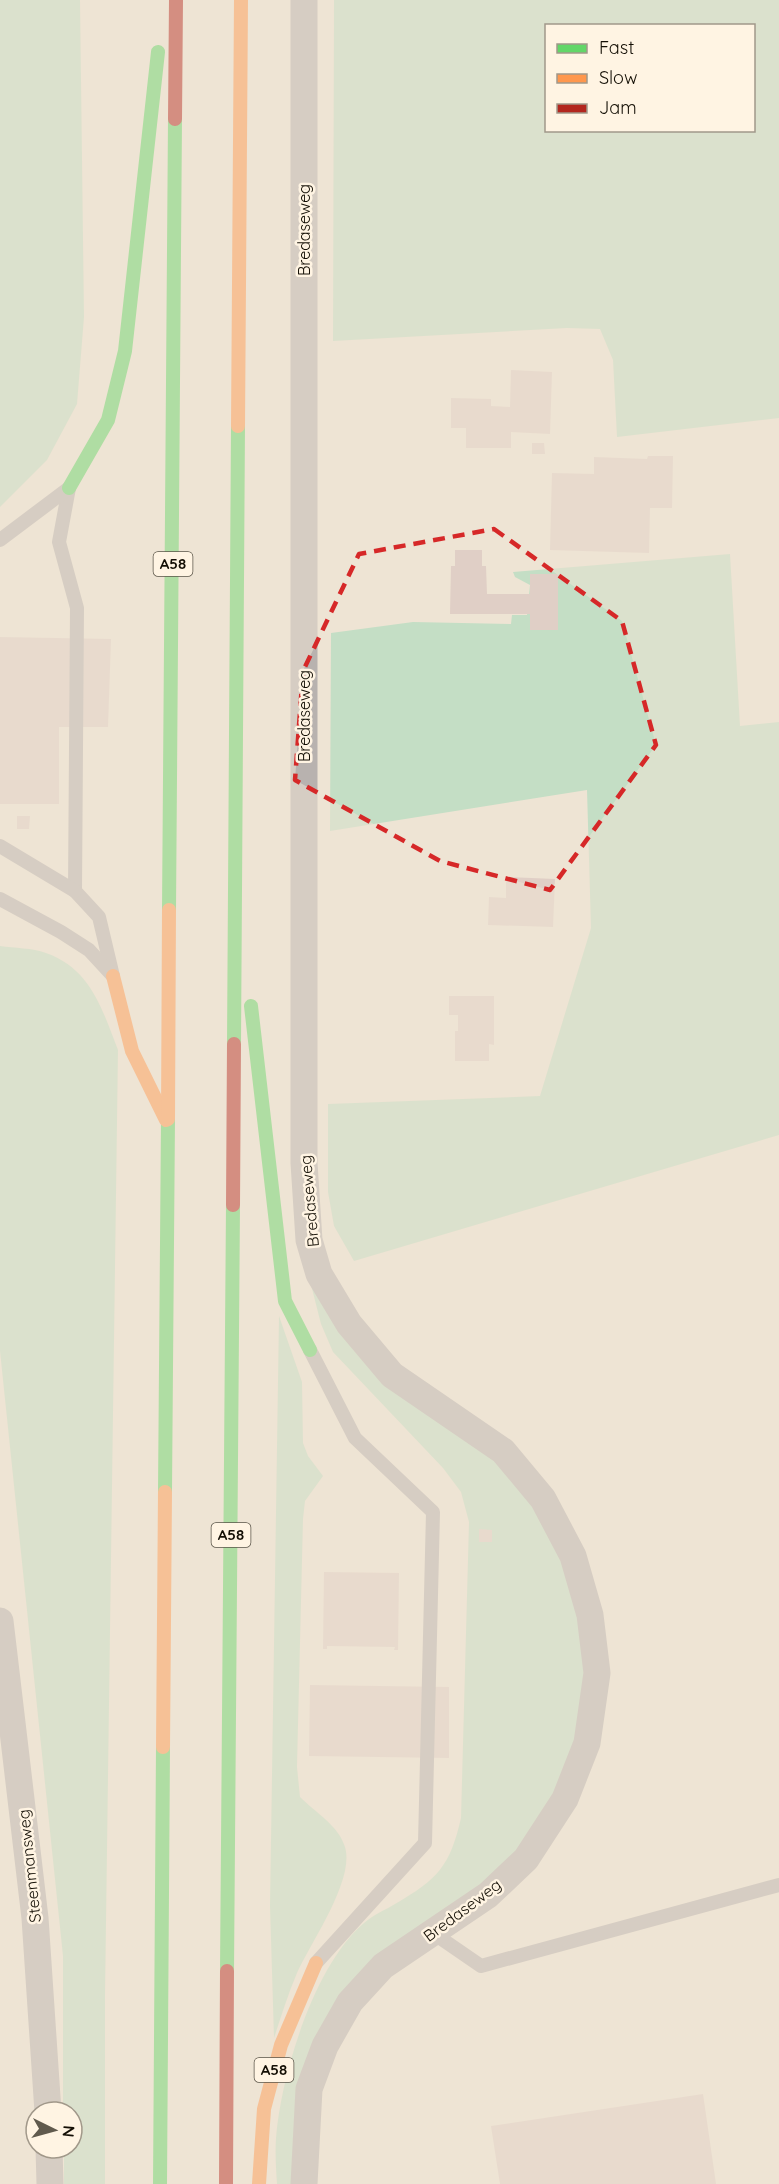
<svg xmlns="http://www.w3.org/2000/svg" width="779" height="2184" font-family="Quicksand,sans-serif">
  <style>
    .green { fill: #c4dec5; fill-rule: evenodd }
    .building { fill: #e0cfc6 }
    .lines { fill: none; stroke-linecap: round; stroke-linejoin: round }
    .lane { stroke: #b8b2af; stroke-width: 14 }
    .street { stroke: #b8b2af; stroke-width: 27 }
    .fast { stroke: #63d668; stroke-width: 14 }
    .slow { stroke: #ff974d; stroke-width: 14 }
    .jam { stroke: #b3261e; stroke-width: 14 }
    .marked { fill: none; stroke: #d62828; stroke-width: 4.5; stroke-dasharray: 12 8; stroke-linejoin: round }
    .labels { text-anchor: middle; stroke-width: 5; stroke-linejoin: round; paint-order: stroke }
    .shield { fill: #fff4e3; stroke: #5a5448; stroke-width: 1.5 }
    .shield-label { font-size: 15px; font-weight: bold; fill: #140f05 }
    .street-label { font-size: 16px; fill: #140f05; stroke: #fff4e3 }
  </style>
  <rect width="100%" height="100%" fill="#eee4d4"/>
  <g class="green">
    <polygon points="0,0 80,0 84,317 77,404 47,460 0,507"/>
    <path d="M334,0H779V418L617,437L613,360L600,329L567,328L333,341ZM546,26H754V130H546Z"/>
    <polygon points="730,554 740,726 779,722 779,1135 354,1261 334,1226 328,1192 328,1104 540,1096 591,928 587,790 330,831 331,633 413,622 511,624 512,615 527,615 530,585 515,577 513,572"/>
    <path d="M0,946C15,948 32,948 46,953C91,969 102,1009 118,1050L105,1996V2184H64V2148H72V2112H63V1956L0,1351Z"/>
    <path d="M307,1269L329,1310L356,1353L382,1382L492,1458L534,1505L563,1552L577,1603L589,1694L558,1796L507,1867L386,1952L295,2123L291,2184H277C276,2169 275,2153 276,2138C281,2075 314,1965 364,1923C373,1915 385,1910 395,1904C438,1879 450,1866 461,1818L469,1522L461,1492L443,1468L333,1352L321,1324Z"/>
    <path d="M279,1316L302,1382L303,1443L308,1456L323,1476L305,1501L303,1519L297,1767L300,1797C315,1812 339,1826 345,1847C355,1880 311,1942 297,1973C288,1994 281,2017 274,2038L270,1906Z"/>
  </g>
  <g class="building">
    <polygon points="511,370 552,372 550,434 511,432 511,448 466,448 466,428 451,428 451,398 491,399 491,406 510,407"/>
    <polygon points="532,443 544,443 545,454 532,454"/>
    <polygon points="648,456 673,456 672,508 650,508 649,553 550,550 552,473 594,474 594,457 647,459"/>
    <polygon points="455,550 482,550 482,566 486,566 487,594 530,594 530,574 558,574 558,630 530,630 530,614 450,614 451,566 455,566"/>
    <polygon points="0,637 111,639 108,727 59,727 59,804 0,804"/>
    <polygon points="17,816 30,816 29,829 17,829"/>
    <polygon points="506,877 555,879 553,927 488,925 489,897 506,898"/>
    <polygon points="449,996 494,996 494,1045 489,1044 489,1061 455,1061 455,1031 458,1031 458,1015 449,1015"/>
    <polygon points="479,1529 492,1530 492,1542 479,1542"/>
    <polygon points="324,1572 399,1573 398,1650 394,1650 395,1647 327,1646 327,1649 323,1649"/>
    <polygon points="310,1685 449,1687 449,1758 309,1756"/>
    <polygon points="703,2094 716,2184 500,2184 491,2126"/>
  </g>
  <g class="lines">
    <g class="lane">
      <polyline points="69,488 59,542 77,608 75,891 99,917 113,976"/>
      <polyline points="0,540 69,488"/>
      <polyline points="0,846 75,891"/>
      <polyline points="0,899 61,932 89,950 113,976"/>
      <polyline points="310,1350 355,1438 433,1512 425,1843 316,1963"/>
      <polyline points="433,1933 481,1966 779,1885"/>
    </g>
    <g class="street">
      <polyline points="304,0 304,1163 309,1240 319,1274 349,1324 392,1375 503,1451 543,1499 573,1556 590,1615 597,1673 587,1743 565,1799 526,1859 488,1895 383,1966 350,2002 325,2046 309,2089 304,2184"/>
      <polyline points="0,1621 35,1918 48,2112"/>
      <polyline points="49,2148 50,2184"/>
    </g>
    <g class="fast">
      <polyline points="69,488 108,420 125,351 158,52"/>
      <polyline points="169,910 175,119"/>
      <polyline points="251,1006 285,1301 310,1350"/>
      <polyline points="234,1044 238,426"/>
      <polyline points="165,1492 168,1119"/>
      <polyline points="227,1971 233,1205"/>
      <polyline points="160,2184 163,1747"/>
    </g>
    <g class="slow">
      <polyline points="238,426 241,0"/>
      <polyline points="113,976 132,1051 166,1120"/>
      <polyline points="168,1119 169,910"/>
      <polyline points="163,1747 165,1492"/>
      <polyline points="259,2184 264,2109 281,2045 316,1963"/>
    </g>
    <g class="jam">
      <polyline points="175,119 176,0"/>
      <polyline points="233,1205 234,1044"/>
      <polyline points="226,2184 227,1971"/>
    </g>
  </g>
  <path d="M0 0H779V2184H0ZM494,529L622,621L656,745L550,890L440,861L295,780L303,671L359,554Z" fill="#eee4d4" fill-opacity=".55" fill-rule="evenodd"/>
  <path class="marked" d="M494,529L622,621L656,745L550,890L440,861L295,780L303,671L359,554Z"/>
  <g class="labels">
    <g class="shield">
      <rect x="153.5" y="552" width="39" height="24" rx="4.5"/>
      <rect x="211.5" y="1523" width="39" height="24" rx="4.5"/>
      <rect x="254.5" y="2058" width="39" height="24" rx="4.5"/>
    </g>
    <g class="shield-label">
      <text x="173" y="569">A58</text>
      <text x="231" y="1540">A58</text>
      <text x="274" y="2075">A58</text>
    </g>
    <g class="street-label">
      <text transform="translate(304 230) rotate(-90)" y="6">Bredaseweg</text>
      <text transform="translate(304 716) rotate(-90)" y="6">Bredaseweg</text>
      <text transform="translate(309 1201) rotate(-95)" y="6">Bredaseweg</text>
      <text transform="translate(29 1866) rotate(-96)" y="6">Steenmansweg</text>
      <text transform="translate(462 1910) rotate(-37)" y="6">Bredaseweg</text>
    </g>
  </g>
  <rect x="545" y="24" width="210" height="108" fill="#fff4e3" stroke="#a1988a" stroke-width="1.5"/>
  <rect x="557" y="44" width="30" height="9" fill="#63d668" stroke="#a1988a" stroke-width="1.5"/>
  <text x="599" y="54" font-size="18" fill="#140f05">Fast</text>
  <rect x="557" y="74" width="30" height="9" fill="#ff974d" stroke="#a1988a" stroke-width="1.5"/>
  <text x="599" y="84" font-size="18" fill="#140f05">Slow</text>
  <rect x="557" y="104" width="30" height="9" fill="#b3261e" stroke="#a1988a" stroke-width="1.5"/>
  <text x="599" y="114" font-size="18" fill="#140f05">Jam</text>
  <g transform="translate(54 2130) rotate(95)"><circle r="28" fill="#fff4e3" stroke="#a1988a" stroke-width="1.5"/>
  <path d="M0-4.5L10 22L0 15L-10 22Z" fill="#605a4d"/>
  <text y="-9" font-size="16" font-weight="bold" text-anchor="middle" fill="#140f05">N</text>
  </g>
</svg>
